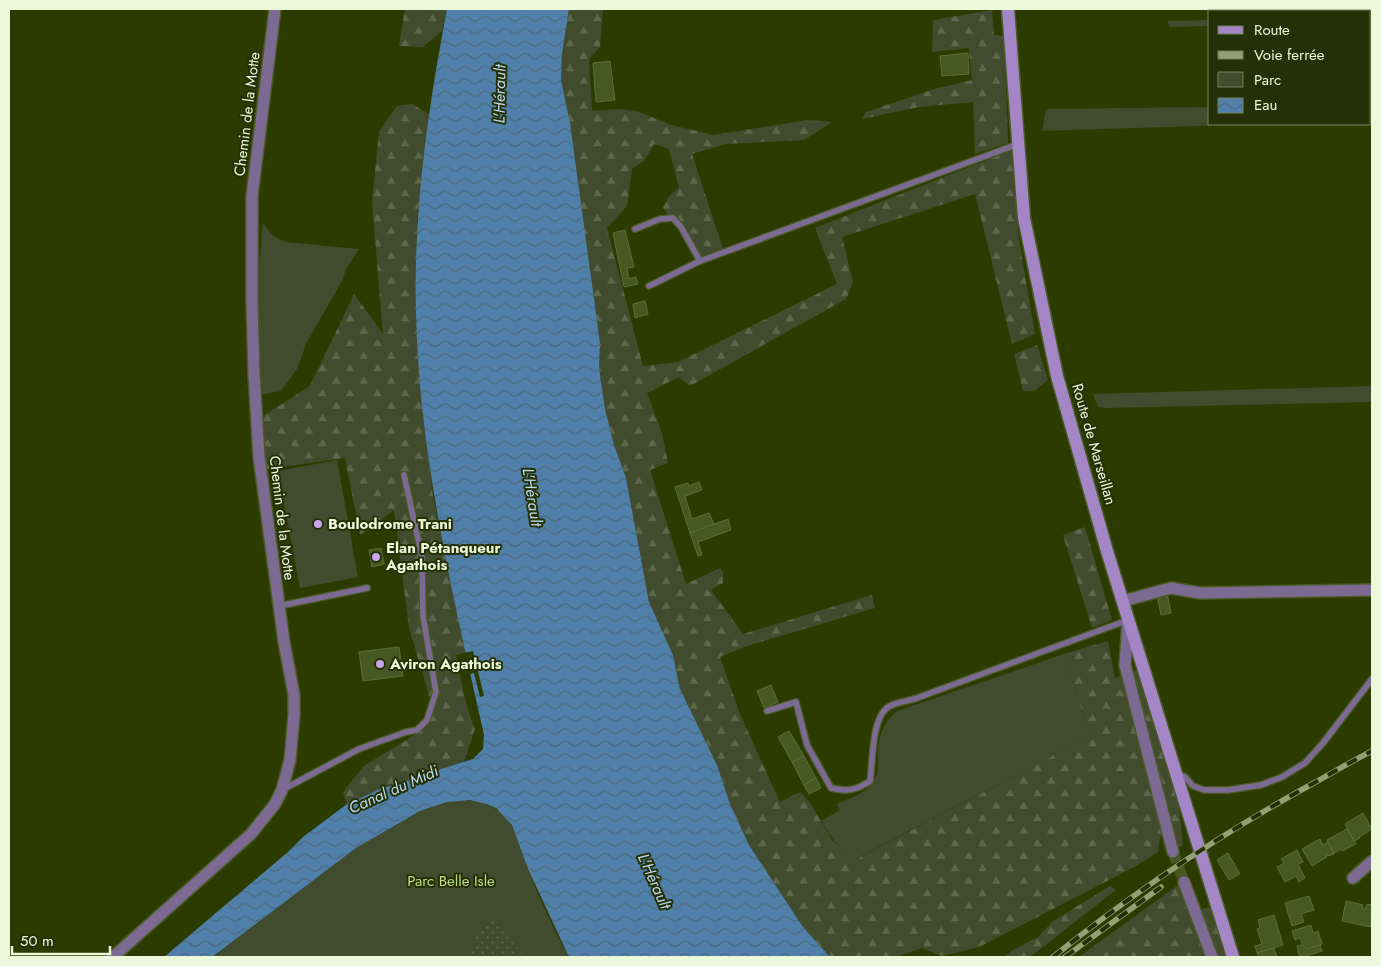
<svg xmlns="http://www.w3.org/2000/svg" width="1381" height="966" font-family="Jost,sans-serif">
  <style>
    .green { fill: #404c2d }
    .forest { fill: url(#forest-firs) }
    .garden { fill: url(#garden-dots) }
    .water { fill: url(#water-waves) }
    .pier { fill: #2c3c01 }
    .building { fill: #475922; stroke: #5b6e37 }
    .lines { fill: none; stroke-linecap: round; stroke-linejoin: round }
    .street-tunnel { stroke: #495822; stroke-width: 11; stroke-dasharray: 11 5.5; stroke-linecap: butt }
    .lane-casing { stroke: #4b5a24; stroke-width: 8 }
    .street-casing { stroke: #4b5a24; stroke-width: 14 }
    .secondary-casing { stroke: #4b5a24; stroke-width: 15 }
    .lane { stroke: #7c6a92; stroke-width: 5.5 }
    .street { stroke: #7c6a92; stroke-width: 11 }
    .secondary { stroke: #a486c6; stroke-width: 12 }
    .rail-casing { stroke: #92a074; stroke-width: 5.5 }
    .rail { stroke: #243106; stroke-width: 4; stroke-dasharray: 11; stroke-linecap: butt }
    .poi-dot { fill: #c8a6ef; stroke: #243106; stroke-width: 2 }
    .labels { text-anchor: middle; stroke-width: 4; stroke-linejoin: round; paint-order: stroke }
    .street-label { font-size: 15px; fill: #ecf8da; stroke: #243106 }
    .poi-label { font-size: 15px; font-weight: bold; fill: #ecf8da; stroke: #243106; text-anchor: start }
    .park-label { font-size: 15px; fill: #bfde8b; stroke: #243106 }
    .water-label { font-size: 16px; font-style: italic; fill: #bdd9f1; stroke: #243106 }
  </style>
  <defs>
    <pattern id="forest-firs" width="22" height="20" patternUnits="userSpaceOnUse" patternTransform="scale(1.25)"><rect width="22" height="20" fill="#404c2d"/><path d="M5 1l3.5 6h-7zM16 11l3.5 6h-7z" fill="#5c674b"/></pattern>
    <pattern id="garden-dots" width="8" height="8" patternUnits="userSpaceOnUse" patternTransform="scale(1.25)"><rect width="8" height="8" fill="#404c2d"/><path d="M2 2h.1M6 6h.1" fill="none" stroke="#5c674b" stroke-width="1.8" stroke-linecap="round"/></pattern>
    <pattern id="water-waves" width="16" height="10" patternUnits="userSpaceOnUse" patternTransform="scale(1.25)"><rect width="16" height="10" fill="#5080a9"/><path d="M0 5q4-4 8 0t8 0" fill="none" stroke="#4c6a7f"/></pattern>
  </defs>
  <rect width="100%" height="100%" fill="#2c3c01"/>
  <g class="green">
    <polygon points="1210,20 1210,26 1169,27 1168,21"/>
    <polygon points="1210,107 1210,124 1260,124 1042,131 1046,109"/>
    <polygon points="263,223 272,235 285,242 359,249 346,269 343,279 306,344 297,369 281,391 259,395 258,277"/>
    <polygon points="1372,386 1372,402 1106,408 1098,407 1093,394"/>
    <polygon points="337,460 358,577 300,588 278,471"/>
    <path d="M1064,654L1090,736L854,860L834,841L821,821L840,810L837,804C850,798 869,792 875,779C880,769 877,758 878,748C880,731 885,722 897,711Z"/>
    <path d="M459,800C479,800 501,806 512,825C520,838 522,855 528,869C540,899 553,929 569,957H212L356,848L420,811L447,802Z"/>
  </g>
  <g class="forest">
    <polygon points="405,9 447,9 442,31 423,47 399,46"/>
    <polygon points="569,9 603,9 600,47 589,59 592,111 618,109 637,111 671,125 714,135 807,120 832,122 804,140 726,144 692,154 723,249 694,258 682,233 663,208 669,196 679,188 669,149 654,144 645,160 632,169 627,206 607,228 643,366 678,362 837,284 815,228 1012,150 1019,240 1035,334 1012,344 975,194 842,237 853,282 846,299 690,386 679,377 647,393 662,433 668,463 650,470 686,584 720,568 723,572 723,583 711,590 743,634 872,595 875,608 747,646 720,657 740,714 780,802 800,792 810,803 832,840 855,860 1090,736 1064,654 1108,641 1115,678 1138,669 1179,805 1183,845 1178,848 1160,836 1158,852 1136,866 979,947 942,956 922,948 897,957 830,957 803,927 749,845 730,804 717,765 680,689 673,655 649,602 626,478 614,445 605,409 599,368 600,343 561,80 562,54"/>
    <polygon points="992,10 994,35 1004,36 1008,143 975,154 973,102 919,107 862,119 866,112 934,89 972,80 969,48 932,52 933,20"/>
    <path d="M412,104L430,115L417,222L416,312L418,360L433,496L466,653L456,655C461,681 465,705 475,729L464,762C424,774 386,787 347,804L343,792L364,766L426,728L431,702L409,628L394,510L360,535L345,458L267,469L260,418L310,386L354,294L383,334L372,202L379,131L397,106Z"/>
    <polygon points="1037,345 1048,380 1034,391 1023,391 1014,354"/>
    <polygon points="1085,527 1112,620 1092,628 1063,535"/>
    <polygon points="1178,885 1188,911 1212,907 1227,957 1079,957"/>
    <polygon points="1110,886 1116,890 1030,957 1004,957 1013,950 1038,937 1053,921"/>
  </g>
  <polygon class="garden" points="491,918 526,957 462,957 478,944 471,936"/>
  <path class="water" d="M447,9H569L562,54L561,80L570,123L600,343L599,368L605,409L614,445L626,478L649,602L673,655L680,689L717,765L730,804L749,845L803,927L830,957H569L528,869L512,825L496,808L486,804L470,800L447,802L420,811L356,848L212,957H164L288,852L303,837L347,804L385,787L394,786L422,775L473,759L483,749L484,735C453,596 419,456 416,313C413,212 428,108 447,9Z"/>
  <polygon class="pier" points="473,651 484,696 480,697 474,673 470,674 469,670 467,670 463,653"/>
  <g class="building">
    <polygon points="968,53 969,74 942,76 940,56"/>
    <polygon points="610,61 615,100 596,102 593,63"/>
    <polygon points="625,230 634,267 627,268 629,279 636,277 638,284 624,287 613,233"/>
    <polygon points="645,301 648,314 635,318 633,304"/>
    <polygon points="699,482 702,490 685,496 692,519 709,513 714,524 690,533 675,487 688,483 689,486"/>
    <polygon points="728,519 731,530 698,542 702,555 698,556 690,533"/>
    <polygon points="381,548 384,564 372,567 369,550"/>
    <polygon points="1167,593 1171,613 1161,615 1157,595"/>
    <polygon points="399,647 403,676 363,681 359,652"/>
    <polygon points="771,685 778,702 764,708 757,691"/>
    <polygon points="789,731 804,756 792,762 778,737"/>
    <polygon points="804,756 816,778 804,785 792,762"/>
    <polygon points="816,778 821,788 809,794 804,785"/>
    <polygon points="1363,813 1372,829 1359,837 1360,838 1354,841 1345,824"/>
    <polygon points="1347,829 1356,844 1342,851 1341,849 1334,853 1327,840"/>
    <polygon points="1320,839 1323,845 1328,842 1334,854 1328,856 1328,855 1326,856 1327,857 1312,866 1302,849"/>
    <polygon points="1297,850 1303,862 1298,864 1305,878 1299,882 1296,876 1285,882 1277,867 1284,863 1281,859"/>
    <polygon points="1228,853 1240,874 1229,880 1217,860"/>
    <polygon points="1309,896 1314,910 1301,914 1304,922 1292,926 1285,903"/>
    <polygon points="1346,901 1363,905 1362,909 1365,909 1367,904 1372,905 1371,927 1342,921"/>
    <polygon points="1274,915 1283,945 1257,953 1255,946 1262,944 1257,929 1260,928 1258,920"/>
    <polygon points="1311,925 1313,933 1318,931 1322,944 1307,949 1303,947 1300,938 1295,940 1292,931"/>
    <polygon points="1302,945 1307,949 1320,945 1322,951 1303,957 1299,955 1297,946"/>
    <polygon points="1274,948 1277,957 1259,957 1257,953"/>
  </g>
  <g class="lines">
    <polyline class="street-tunnel" points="1173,852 1184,882"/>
    <g class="lane-casing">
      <g id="lane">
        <polyline points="635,229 660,219 673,218 681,227 700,261 649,286"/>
        <polyline points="700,261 1018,144"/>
        <polyline points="279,606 367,588"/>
        <path d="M767,711L796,702L807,745L831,788C847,792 857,790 870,781C873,763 871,715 890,706C898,702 908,701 917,698L1128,620"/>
        <polyline points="1178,774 1185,777 1193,786 1204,790 1228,790 1261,785 1282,777 1305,763 1323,743 1372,679"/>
        <polyline points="282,790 359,749 406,732 417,730 427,720 436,692 423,616 422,557 404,475"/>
      </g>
    </g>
    <g class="street-casing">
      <g id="street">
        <polyline points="1123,601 1171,588 1200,593 1372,590"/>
        <polyline points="1128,621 1125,665 1173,852"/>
        <polyline points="1353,878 1372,861"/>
        <polyline points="1184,882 1212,957"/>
        <polyline points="113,957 251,834 275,804 282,790 290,760 294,715 294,695 284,642 259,457 254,375 252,303 252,196 275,9"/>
      </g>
    </g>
    <g class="secondary-casing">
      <polyline id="secondary" points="1008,9 1024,218 1057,376 1107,551 1233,957"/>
    </g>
    <use href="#lane" class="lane"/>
    <use href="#street" class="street"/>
    <use href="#secondary" class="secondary"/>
    <g class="rail-casing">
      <g id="rail">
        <path d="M1053,957C1134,892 1221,834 1312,784C1332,773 1352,761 1372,751"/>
        <polyline points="1065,957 1161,887"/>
      </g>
    </g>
    <use href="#rail" class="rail"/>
  </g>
  <g class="poi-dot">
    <circle cx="318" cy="524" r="5"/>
    <circle cx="376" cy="557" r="5"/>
    <circle cx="380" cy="664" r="5"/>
  </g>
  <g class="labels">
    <g class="street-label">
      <text transform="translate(247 114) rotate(-83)" y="5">Chemin de la Motte</text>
      <text transform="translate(1094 444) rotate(74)" y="5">Route de Marseillan</text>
      <text transform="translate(282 518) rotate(83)" y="5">Chemin de la Motte</text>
    </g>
    <g class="poi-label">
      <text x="328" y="529">Boulodrome Trani</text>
      <text x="386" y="553">Elan Pétanqueur<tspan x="386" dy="17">Agathois</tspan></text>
      <text x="390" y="669">Aviron Agathois</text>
    </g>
    <g class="park-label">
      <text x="451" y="886">Parc Belle Isle</text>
    </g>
    <g class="water-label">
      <text transform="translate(499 94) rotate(-89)" y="6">L'Hérault</text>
      <text transform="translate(533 497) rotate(81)" y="6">L'Hérault</text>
      <text transform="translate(393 789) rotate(-24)" y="6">Canal du Midi</text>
      <text transform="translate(655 881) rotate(66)" y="6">L'Hérault</text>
    </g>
  </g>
  <rect width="1381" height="966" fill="none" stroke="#ecf8da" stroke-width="20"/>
  <rect x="1208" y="10" width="162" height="115" fill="#243106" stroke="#74815b"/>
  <rect x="1218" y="26" width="25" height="8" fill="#a486c6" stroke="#74815b"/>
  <text x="1254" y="35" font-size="15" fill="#ecf8da">Route</text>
  <rect x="1218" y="51" width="25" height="8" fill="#92a074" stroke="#74815b"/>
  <text x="1254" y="60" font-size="15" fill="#ecf8da">Voie ferrée</text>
  <rect x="1218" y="72" width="25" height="15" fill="#404c2d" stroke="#74815b"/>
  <text x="1254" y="85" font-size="15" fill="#ecf8da">Parc</text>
  <rect x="1218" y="98" width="25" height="15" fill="url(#water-waves)" stroke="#74815b"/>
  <text x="1254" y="110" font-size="15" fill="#ecf8da">Eau</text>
  <path d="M12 946v8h98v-8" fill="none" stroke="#ecf8da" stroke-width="2.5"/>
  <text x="20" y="946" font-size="15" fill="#ecf8da" stroke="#243106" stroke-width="4" paint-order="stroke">50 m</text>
</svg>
